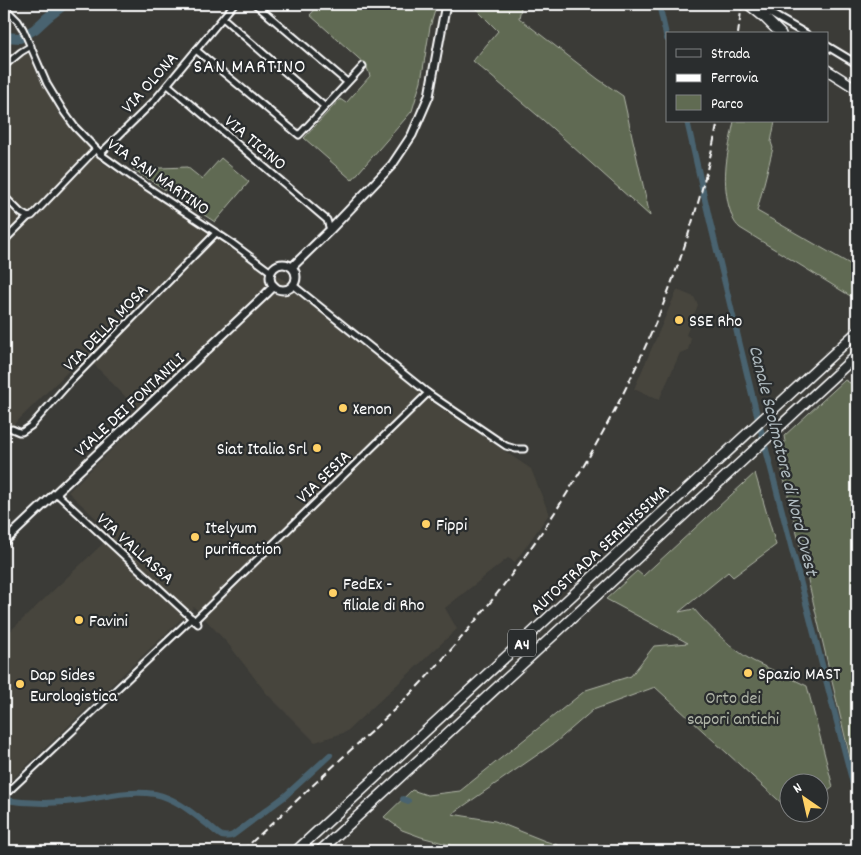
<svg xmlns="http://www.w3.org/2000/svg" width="861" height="855" font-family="Dekko,sans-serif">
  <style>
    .built { fill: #47453d }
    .green { fill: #606b52; stroke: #b0b5a8 }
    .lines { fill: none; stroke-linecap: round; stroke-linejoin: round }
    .canal { stroke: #4a636f; stroke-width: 6 }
    .river { stroke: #4a636f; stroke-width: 10 }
    .minor-casing { stroke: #fff; stroke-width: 9 }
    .tertiary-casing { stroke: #fff; stroke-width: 10 }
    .secondary-casing { stroke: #fff; stroke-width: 11 }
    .motorway-casing { stroke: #fff; stroke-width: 12 }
    .minor { stroke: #2a2d2e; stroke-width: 5 }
    .tertiary { stroke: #2a2d2e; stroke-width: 6 }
    .secondary { stroke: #2a2d2e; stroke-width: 7 }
    .motorway { stroke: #2a2d2e; stroke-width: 9 }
    .rail { stroke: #fff; stroke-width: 2; stroke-dasharray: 8 4; stroke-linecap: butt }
    .poi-dot { fill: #ffd166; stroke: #2a2d2e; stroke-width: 2 }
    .labels { text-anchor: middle; stroke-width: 4.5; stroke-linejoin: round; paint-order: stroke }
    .shield { fill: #2a2d2e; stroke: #bfc0c0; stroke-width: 1 }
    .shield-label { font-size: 16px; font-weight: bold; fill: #fff }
    .street-label { font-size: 18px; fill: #fff; stroke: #2a2d2e }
    .poi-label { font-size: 18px; fill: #fff; stroke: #2a2d2e; text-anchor: start }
    .park-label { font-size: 18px; fill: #b0b5a8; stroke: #2a2d2e }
    .water-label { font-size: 19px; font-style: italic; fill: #aeb9be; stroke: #2a2d2e }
    .quarter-label { font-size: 20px; letter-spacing: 1px; fill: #fff; stroke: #2a2d2e }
  </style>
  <rect width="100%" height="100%" fill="#3b3b37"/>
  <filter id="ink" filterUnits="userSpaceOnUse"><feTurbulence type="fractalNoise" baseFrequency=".02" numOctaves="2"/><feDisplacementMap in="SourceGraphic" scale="10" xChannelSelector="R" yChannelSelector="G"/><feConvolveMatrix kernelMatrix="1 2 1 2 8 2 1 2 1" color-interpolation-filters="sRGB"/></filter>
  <g filter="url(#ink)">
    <g class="built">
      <polygon points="27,51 43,86 60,115 70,127 104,164 298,289 435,404 531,469 549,514 515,562 508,558 445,608 457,629 346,732 315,742 267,694 229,645 194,607 4,787 4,637 113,534 68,492 145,417 85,355 4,434 4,72"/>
      <polygon points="677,290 694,297 698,305 686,335 691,338 688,350 680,353 659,400 634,389"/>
    </g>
    <g class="green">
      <polygon points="320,4 437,4 430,27 421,81 412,111 352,180 304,138 340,99 346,103 370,76 366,65 310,15"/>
      <polygon points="471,4 516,4 521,8 519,18 598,79 623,96 650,216 543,120 473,61 498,31"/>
      <path d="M734,121H775L771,142L773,148L757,211L857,268V293L852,297L740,228C733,222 732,216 729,207C721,175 728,153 734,121Z"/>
      <polygon points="221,158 249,182 215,222 133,169 187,167 202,179"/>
      <polygon points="857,377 857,787 777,449 785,442 784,436 845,380 850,383"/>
      <path d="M755,473L776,545L733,577L728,572L679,612L694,609C709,627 733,650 753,661C771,670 790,677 807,686L833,787L819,799L818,782H788V809L655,687L593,710L556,742L452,814L495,821L545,841L577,851H473L421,837L402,830L384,817L412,790L427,795L460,791L586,690L631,676L654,646L688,643L606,599L637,571L643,576Z"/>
    </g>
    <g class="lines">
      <g class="canal">
        <polyline points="659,4 667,39"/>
        <polyline points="687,121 710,222 758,419 856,795 857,806"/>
        <polyline points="403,799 408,801"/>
        <path d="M4,800C31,804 57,804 83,800C108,796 130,790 155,794C174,798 189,810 204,822C210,826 216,833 222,836C226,837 229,837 233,835L284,797L330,755"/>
      </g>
      <polyline class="river" points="4,37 20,38 35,29 48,17 65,4"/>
      <g class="minor-casing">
        <g id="minor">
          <polyline points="255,4 347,82"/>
          <polyline points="4,7 18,21 23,29 47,84 64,112 75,127 103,156 135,179 232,243 271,272"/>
          <polyline points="223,18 325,107"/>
          <polyline points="196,50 299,135 363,66"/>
          <polyline points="4,66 21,52 31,46"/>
          <polyline points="168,85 327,220 330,230"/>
          <polyline points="100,154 153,102 234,4"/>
          <polyline points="4,196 21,213 28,217 32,216 96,149"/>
          <polyline points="4,241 28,217"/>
          <polyline points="293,285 428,393 506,446 516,449 524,449"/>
          <polyline points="12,429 19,432 22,432 31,426 70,382 216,233"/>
          <polyline points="56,493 198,624"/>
          <polyline points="194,621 428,393"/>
          <polyline points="8,792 192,618"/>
        </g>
      </g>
      <g class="tertiary-casing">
        <g id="tertiary">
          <polyline points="754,4 806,34"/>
          <polyline points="827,46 857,64"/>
        </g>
      </g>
      <g class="secondary-casing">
        <g id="secondary">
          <circle cx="283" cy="277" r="13"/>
          <polyline points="292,267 330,230 392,165 412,135 429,96 446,4"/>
          <polyline points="4,542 266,294 274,286"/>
        </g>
      </g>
      <g class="motorway-casing">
        <g id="motorway">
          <polyline points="748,4 764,17 781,34"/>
          <polyline points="827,70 857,89"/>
          <polyline points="296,851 857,332"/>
          <polyline points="320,851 857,355"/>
        </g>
      </g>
      <use href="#minor" class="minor"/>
      <use href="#tertiary" class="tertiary"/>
      <use href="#secondary" class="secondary"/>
      <use href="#motorway" class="motorway"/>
      <g class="rail">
        <polyline points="738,34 742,4"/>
        <path d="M242,851C276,820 309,789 343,757C374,729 405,701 433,670C572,517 677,325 718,121"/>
      </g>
    </g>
  </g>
  <g class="poi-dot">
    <circle cx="679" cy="320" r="5"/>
    <circle cx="343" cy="408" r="5"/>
    <circle cx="317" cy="448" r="5"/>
    <circle cx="426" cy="524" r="5"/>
    <circle cx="195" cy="537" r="5"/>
    <circle cx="333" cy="593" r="5"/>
    <circle cx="79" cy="620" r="5"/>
    <circle cx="748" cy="673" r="5"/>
    <circle cx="20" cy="684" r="5"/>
  </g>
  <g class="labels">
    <rect class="shield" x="508" y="629.5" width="28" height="27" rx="4"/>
    <g class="shield-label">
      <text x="522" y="649">A4</text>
    </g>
    <g class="street-label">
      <text transform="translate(149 82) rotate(-48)" y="6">VIA OLONA</text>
      <text transform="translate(256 142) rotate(40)" y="6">VIA TICINO</text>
      <text transform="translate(159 176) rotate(35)" y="6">VIA SAN MARTINO</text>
      <text transform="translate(105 327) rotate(-46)" y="6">VIA DELLA MOSA</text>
      <text transform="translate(129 404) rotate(-43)" y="6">VIALE DEI FONTANILI</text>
      <text transform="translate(323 476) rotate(-44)" y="6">VIA SESIA</text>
      <text transform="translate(136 548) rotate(42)" y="6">VIA VALLASSA</text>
      <text transform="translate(599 549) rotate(-43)" y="6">AUTOSTRADA SERENISSIMA</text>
    </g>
    <g class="poi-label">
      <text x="689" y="326">SSE Rho</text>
      <text x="353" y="414">Xenon</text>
      <text x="307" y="454" text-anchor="end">Siat Italia Srl</text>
      <text x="436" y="530">Fippi</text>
      <text x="205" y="533">Itelyum<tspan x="205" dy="21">purification</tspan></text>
      <text x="343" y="589">FedEx -<tspan x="343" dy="21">filiale di Rho</tspan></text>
      <text x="89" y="626">Favini</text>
      <text x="758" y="679">Spazio MAST</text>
      <text x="30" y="680">Dap Sides<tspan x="30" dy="21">Eurologistica</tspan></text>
    </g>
    <g class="park-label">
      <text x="733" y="703">Orto dei<tspan x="733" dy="21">sapori antichi</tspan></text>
    </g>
    <g class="water-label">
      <text transform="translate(785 460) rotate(76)" y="7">Canale Scolmatore di Nord Ovest</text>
    </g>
    <g class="quarter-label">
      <text x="250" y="72">SAN MARTINO</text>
    </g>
  </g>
  <rect width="861" height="855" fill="none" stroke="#2a2d2e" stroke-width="20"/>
  <rect x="10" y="10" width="841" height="835" fill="none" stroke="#fff" stroke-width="2" filter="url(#ink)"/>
  <rect x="666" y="32" width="162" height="90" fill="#2a2d2e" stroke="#7f8182"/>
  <rect x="676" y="49" width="25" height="8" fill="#2a2d2e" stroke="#7f8182"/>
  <text x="711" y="58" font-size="15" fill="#ffffff">Strada</text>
  <rect x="676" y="74" width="25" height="8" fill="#ffffff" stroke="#7f8182"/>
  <text x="711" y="82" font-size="15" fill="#ffffff">Ferrovia</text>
  <rect x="676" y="95" width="25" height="15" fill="#606b52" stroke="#7f8182"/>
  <text x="711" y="108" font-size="15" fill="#ffffff">Parco</text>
  <g transform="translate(804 798) rotate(326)"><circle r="24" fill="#2a2d2e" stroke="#7f8182"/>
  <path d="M0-4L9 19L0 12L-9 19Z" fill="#ffd166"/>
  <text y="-8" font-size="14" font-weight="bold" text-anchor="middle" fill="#ffffff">N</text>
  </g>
</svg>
